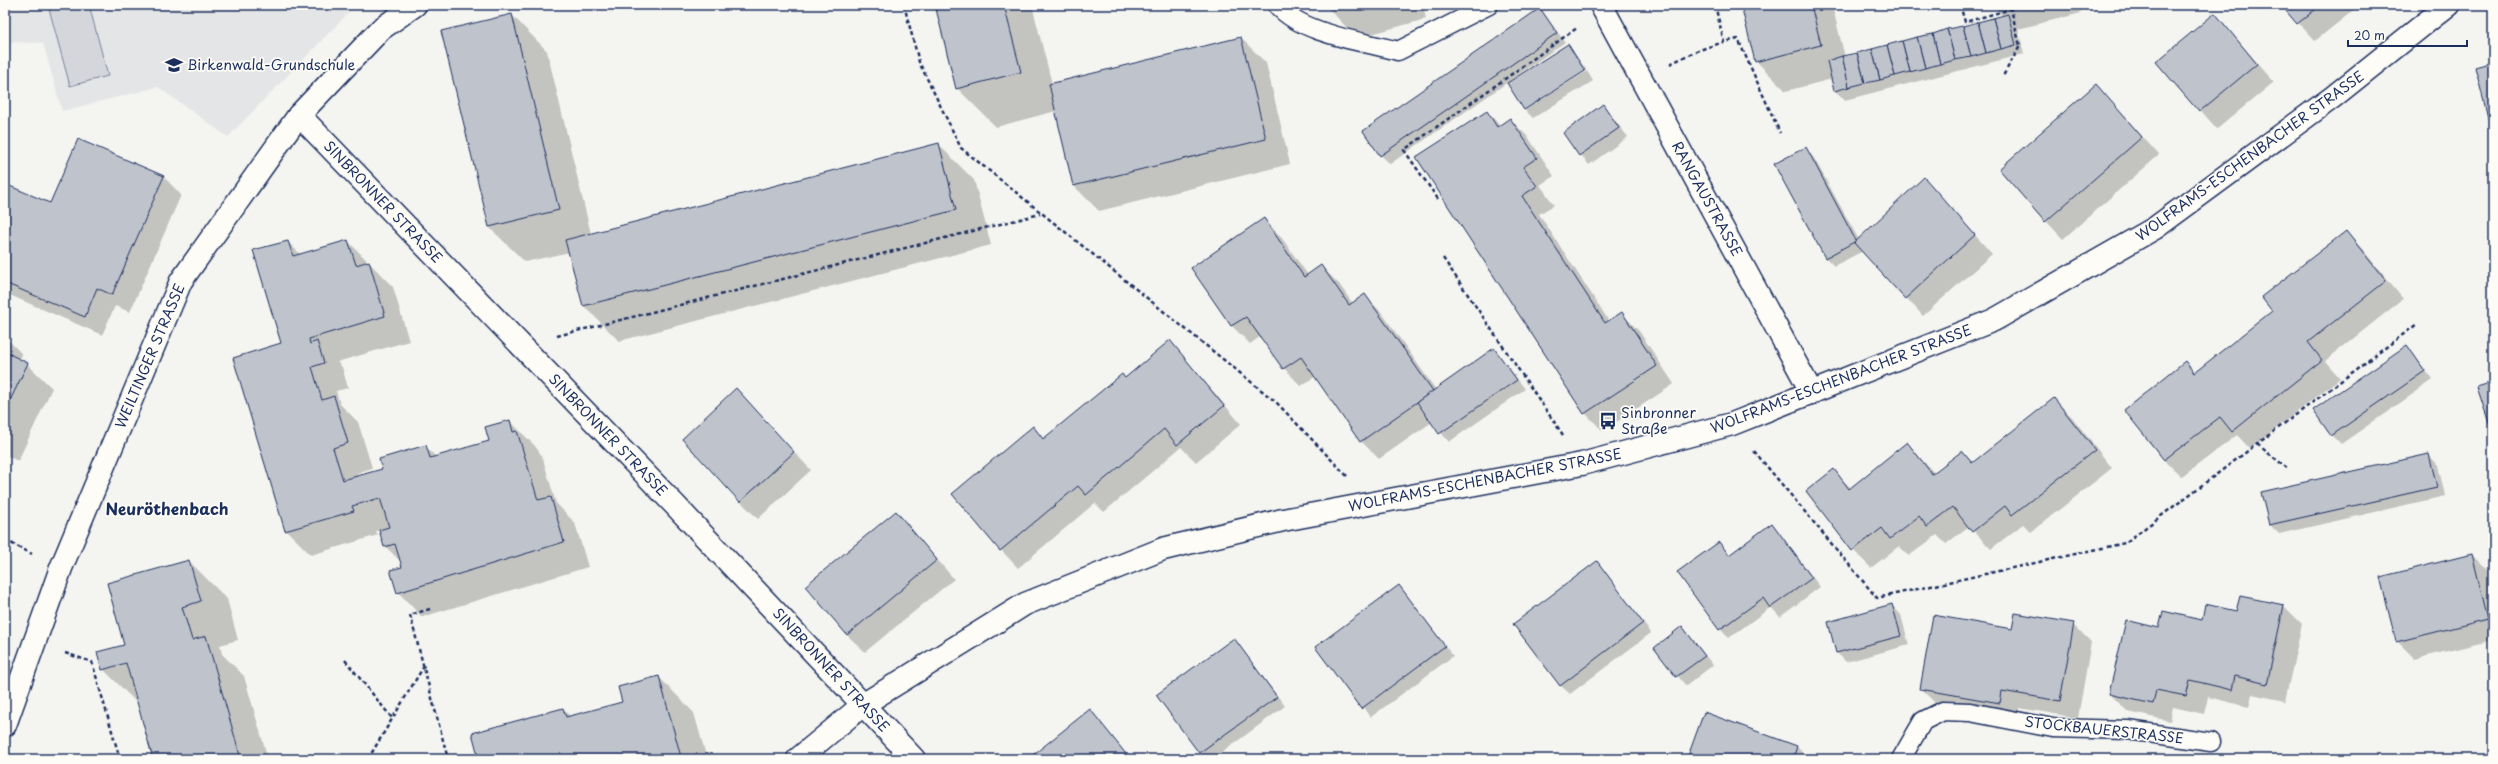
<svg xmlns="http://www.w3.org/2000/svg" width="2498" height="764" font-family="'Playpen Sans',sans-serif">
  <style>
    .built { fill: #e4e5e6 }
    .green { fill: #d4d6db; stroke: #78829c }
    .shadow { fill: #0003 }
    .building { fill: #bfc3cc; stroke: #1b2f5e }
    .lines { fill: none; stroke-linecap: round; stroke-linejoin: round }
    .lane-casing { stroke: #1b2f5e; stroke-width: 21 }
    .street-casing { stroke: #1b2f5e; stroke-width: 25 }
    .path { stroke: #1b2f5e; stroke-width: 2.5; stroke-dasharray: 4 3; stroke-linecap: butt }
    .lane { stroke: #fdfcf7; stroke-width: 18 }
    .street { stroke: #fdfcf7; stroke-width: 22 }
    .labels { text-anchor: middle; stroke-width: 3.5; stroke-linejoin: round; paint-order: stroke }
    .poi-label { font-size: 14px; fill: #1b2f5e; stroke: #fdfcf7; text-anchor: start }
    .street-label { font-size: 14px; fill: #1b2f5e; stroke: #fdfcf7 }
    .quarter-label { font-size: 16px; font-weight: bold; fill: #1b2f5e; stroke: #fdfcf7 }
  </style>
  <rect width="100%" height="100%" fill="#f4f4f1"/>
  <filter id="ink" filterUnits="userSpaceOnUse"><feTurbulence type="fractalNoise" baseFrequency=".025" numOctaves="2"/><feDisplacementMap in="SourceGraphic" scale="8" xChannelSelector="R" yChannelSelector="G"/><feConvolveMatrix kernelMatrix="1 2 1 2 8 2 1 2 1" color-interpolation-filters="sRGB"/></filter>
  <g filter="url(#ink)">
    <polygon class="built" points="5,5 356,5 228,137 158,87 62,111 43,43 5,42"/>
    <polygon class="green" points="48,5 89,5 108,76 70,86"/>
    <g class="shadow">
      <polygon points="936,5 1032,5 1052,84 1241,38 1266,63 1290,164 1099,211 1074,186 1056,111 996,127 957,88"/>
      <polygon points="1325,5 1423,5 1426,19 1357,38"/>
      <polygon points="1742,5 1832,5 1845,57 2003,16 1992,5 2079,5 2081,13 2018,29 2024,54 1845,100 1835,91 1832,79 1786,91 1756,61"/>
      <polygon points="2282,5 2360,5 2315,41"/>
      <polygon points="1540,9 1565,42 1509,81 1510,83 1568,46 1586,69 1525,107 1525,110 1587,71 1593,81 1533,118 1524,109 1508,82 1390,164 1381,155"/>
      <polygon points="512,15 547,51 591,234 938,144 974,180 991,245 619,341 584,306 570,252 525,262 489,227"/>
      <polygon points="2215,15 2274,82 2217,129 2158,62"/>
      <polygon points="2096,85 2159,155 2063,239 2046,221"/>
      <polygon points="1603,105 1628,137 1589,165 1564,133"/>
      <polygon points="1487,112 1501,126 1510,119 1528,137 1554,176 1540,185 1554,205 1539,214 1609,321 1622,314 1639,331 1674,384 1603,431 1585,413 1417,157"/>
      <polygon points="1805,149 1814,158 1859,240 1924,178 1992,254 1923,316 1863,251 1834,266 1825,257"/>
      <polygon points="164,177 181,195 130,312 115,306 102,335 5,293 5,185 51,205"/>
      <polygon points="1264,219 1281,237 1308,275 1321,266 1339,284 1353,304 1365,296 1382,313 1436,390 1494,349 1525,389 1449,442 1432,422 1379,459 1361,441 1316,376 1301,386 1284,368 1261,336 1250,344 1232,326 1192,269"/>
      <polygon points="2346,232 2363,250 2403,299 2325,361 2340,378 2250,449 2237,435 2182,477 2164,460 2185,362 2195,373 2274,311"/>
      <polygon points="348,241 393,287 409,341 337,362 342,367 348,388 336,391 340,404 358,422 372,468 357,473 359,477 383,469 425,446 436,457 490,441 510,421 535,446 542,456 556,503 575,523 588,567 422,617 398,592 403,568 402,563 385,546 380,530 376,531 378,535 311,555 286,530 282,344 288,242 301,255"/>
      <polygon points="5,337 22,354 20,360 27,364 52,388 18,461 5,455"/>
      <polygon points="1170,341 1241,424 1196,462 1181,447 1104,512 1095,503 1018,568 1001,550 1032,428 1044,439 1125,379"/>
      <polygon points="2407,346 2433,380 2341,444 2332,435"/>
      <polygon points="736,390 811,470 758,519 740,501"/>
      <polygon points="2054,399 2072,417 2112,468 2031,532 2023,524 1991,549 1969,526 1946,544 1937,535 1909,556 1899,546 1871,568 1853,550 1807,491 1833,471 1851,488 1907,443 1935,474 1962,452 1973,463"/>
      <polygon points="2429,455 2438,465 2445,496 2279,534 2270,525"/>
      <polygon points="896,512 954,579 865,652 847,635"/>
      <polygon points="1772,524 1820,587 1780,617 1771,607 1729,638 1720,629 1719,543 1730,555"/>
      <polygon points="2472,555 2490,573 2493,585 2493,640 2415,659 2397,641"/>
      <polygon points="189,561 227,599 238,640 220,645 222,654 244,676 268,759 154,759 139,705 103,669 126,645"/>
      <polygon points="1597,563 1651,633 1570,694 1560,685"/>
      <polygon points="1398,586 1453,656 1371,717 1317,647"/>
      <polygon points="2241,597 2284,606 2302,624 2285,701 2252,694 2249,707 2208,697 2204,714 2173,707 2170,721 2128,712 2110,694 2160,629 2237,612"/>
      <polygon points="1892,605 1901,615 1909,645 1846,662 1837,653 1830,623"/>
      <polygon points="2073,624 2091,642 2078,718 2019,708 2018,720 1939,707 1921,689 2013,630"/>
      <polygon points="1682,627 1713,665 1686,686 1655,648"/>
      <polygon points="1234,639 1285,706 1213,759 1206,759 1158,695"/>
      <polygon points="659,677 694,713 707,759 480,759 563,709 571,717 624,703"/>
      <polygon points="1090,711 1130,759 1030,759"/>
      <polygon points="1797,747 1809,759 1688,759"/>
    </g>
    <g class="building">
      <polygon points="935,5 1004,5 1021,72 956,89"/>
      <polygon points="1741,5 1811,5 1821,45 1755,62"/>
      <polygon points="2281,5 2321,5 2297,24"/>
      <polygon points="1540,8 1557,33 1380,156 1363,131"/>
      <polygon points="2215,13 2257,64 2199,112 2156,62"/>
      <polygon points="512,14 559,210 489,227 441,31"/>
      <polygon points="2008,14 2016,45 2001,49 1993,18"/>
      <polygon points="1993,18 2001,49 1986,53 1978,22"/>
      <polygon points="1978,22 1986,53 1971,57 1963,26"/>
      <polygon points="1963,26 1971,57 1955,60 1947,29"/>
      <polygon points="1947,29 1955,60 1940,64 1933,34"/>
      <polygon points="1933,34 1940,64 1925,68 1917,37"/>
      <polygon points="1241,37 1266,139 1073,186 1049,84"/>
      <polygon points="1917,37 1925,68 1910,72 1902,41"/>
      <polygon points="1902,41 1910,72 1895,76 1887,45"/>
      <polygon points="1568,44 1585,71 1524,110 1507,83"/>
      <polygon points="1887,45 1895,76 1880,80 1872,49"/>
      <polygon points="1872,49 1880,80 1865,83 1857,53"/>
      <polygon points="1857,53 1865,83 1849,87 1842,56"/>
      <polygon points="1842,56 1849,87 1834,91 1827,61"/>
      <polygon points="2493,62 2493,137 2475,67"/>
      <polygon points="2096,84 2142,137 2045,222 1999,169"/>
      <polygon points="1603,104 1619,128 1579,156 1563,133"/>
      <polygon points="1487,111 1497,127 1510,118 1537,158 1523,167 1537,186 1522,196 1605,323 1622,312 1657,366 1584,414 1416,157"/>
      <polygon points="78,139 164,176 112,295 97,288 85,317 5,283 5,184 50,203"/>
      <polygon points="939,143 956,210 583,306 565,240"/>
      <polygon points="1806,147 1856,241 1825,258 1774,164"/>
      <polygon points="1924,177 1975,235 1905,299 1854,243"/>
      <polygon points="1264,218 1304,277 1321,265 1349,305 1365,294 1433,391 1360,442 1301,357 1283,369 1246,317 1231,326 1191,268"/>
      <polygon points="2346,231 2386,281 2308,342 2322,360 2232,432 2220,417 2164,460 2124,410 2185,361 2194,373 2272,311 2261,297"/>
      <polygon points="348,240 356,265 369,261 385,316 309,339 310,344 317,341 324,363 312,367 322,400 334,396 348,443 333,448 343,480 382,469 379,459 426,445 430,458 489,441 485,427 510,420 513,432 517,431 538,500 551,497 564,542 397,593 390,570 402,567 395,544 384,547 379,530 389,527 380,498 352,506 354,511 285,531 233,358 281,343 253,250 288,241 293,256"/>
      <polygon points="1170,340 1224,406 1177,445 1164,429 1086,495 1078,486 1000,551 952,494 1033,426 1043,439 1122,374 1125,378"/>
      <polygon points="2407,345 2425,371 2331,436 2313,410"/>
      <polygon points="1494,348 1517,380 1439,434 1417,402"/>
      <polygon points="5,352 28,363 5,411"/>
      <polygon points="2493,382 2493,435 2477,387"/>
      <polygon points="736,388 794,452 740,502 682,439"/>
      <polygon points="2054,398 2095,450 2012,515 2005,506 1972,532 1953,507 1927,527 1919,516 1890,539 1882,528 1852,551 1806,491 1834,469 1849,489 1907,442 1932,474 1962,451 1972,463"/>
      <polygon points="2429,454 2437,487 2269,525 2261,492"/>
      <polygon points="896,511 937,560 847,635 805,586"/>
      <polygon points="1772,523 1812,578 1770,608 1763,598 1719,630 1677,572 1719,542 1729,555"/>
      <polygon points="2472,554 2488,619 2396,642 2380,577"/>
      <polygon points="189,560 201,601 182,607 192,640 206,636 241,759 153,759 126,663 102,670 97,652 124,645 107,583"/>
      <polygon points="1597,561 1643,623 1560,686 1513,624"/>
      <polygon points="1399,585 1445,646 1361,709 1315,647"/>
      <polygon points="2240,596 2284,605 2267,684 2235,676 2232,690 2190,680 2186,696 2156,690 2153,704 2109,694 2126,620 2159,628 2163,611 2202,620 2205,604 2236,611"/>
      <polygon points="1892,604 1901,636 1836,653 1828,622"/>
      <polygon points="2015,613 2074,623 2060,701 2002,691 2000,703 1920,689 1933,615 2012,629"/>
      <polygon points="1682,626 1705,656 1676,677 1654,648"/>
      <polygon points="1234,638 1277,697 1199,753 1156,695"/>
      <polygon points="659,676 681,757 674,759 479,759 472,733 563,708 566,717 622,702 618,687"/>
      <polygon points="1090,709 1130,759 1028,759"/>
      <polygon points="1704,712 1797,746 1793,759 1687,759"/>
    </g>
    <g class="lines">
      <g class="lane-casing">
        <g id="lane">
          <path d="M1277,5C1302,34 1361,41 1398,51L1489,5"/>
          <polyline points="1901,759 1923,721 1943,711 1970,712 2053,728 2128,730 2211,742"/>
        </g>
      </g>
      <g class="street-casing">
        <g id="street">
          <polyline points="1601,5 1812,393"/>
          <polyline points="299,115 674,504 914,759"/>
          <polyline points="5,725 61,568 181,281 299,115 381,29 415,5"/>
          <polyline points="798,759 864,704 1025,604 1163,549 1283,520 1582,464 1732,424 1994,320 2155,228 2333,97 2448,5"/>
        </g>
      </g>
      <g class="path">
        <polyline points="904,5 919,62 961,148 1276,402 1347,476"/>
        <polyline points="1715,5 1724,42 1738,39 1780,133"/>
        <polyline points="1960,5 1965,22 2011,9 2020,46 2003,76"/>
        <polyline points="1670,64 1696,51 1724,42"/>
        <polyline points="1438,199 1404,150 1577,28"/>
        <polyline points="1443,258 1563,435"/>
        <polyline points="557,336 1040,214"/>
        <polyline points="2257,444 2287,468"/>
        <polyline points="1754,451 1877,598 2125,543 2417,324"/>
        <polyline points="5,540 32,554"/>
        <polyline points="430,609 410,615 448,759"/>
        <polyline points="65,653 92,662 120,759"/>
        <polyline points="345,660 392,718"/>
        <polyline points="368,759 424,666"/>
      </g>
      <use href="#lane" class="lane"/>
      <use href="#street" class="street"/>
    </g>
  </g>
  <defs>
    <g id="school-bare" transform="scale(1.38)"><path d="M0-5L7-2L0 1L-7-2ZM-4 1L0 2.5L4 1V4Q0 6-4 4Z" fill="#1b2f5e" stroke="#fdfcf7" stroke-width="2.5" paint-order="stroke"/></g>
    <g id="bus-bare" transform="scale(1.38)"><path d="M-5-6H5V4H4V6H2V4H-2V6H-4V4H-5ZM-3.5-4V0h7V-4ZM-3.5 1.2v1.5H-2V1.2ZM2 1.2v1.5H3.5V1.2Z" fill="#1b2f5e" stroke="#fdfcf7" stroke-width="2.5" paint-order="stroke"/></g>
  </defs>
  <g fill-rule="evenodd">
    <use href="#school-bare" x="174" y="65"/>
    <use href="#bus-bare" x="1608" y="421"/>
  </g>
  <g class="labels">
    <g class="poi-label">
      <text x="187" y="70">Birkenwald-Grundschule</text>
      <text x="1621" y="418">Sinbronner<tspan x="1621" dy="16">Straße</tspan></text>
    </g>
    <g class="street-label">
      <text transform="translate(2250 156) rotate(-36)" y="5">WOLFRAMS-ESCHENBACHER STRASSE</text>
      <text transform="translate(1707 199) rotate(61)" y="5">RANGAUSTRASSE</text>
      <text transform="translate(383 202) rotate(46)" y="5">SINBRONNER STRASSE</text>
      <text transform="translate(150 356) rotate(-67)" y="5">WEILTINGER STRASSE</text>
      <text transform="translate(1841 379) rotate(-21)" y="5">WOLFRAMS-ESCHENBACHER STRASSE</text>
      <text transform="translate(608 435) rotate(46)" y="5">SINBRONNER STRASSE</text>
      <text transform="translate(1485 480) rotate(-11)" y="5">WOLFRAMS-ESCHENBACHER STRASSE</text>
      <text transform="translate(831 670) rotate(47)" y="5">SINBRONNER STRASSE</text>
      <text transform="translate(2104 730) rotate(6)" y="5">STOCKBAUERSTRASSE</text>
    </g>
    <g class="quarter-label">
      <text x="167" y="515">Neuröthenbach</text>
    </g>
  </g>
  <rect width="2498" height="764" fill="none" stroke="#fdfcf7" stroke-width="20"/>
  <rect x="10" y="10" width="2478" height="744" fill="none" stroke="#1b2f5e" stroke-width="1.5" filter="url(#ink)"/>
  <path d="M2348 40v6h119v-6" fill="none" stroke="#1b2f5e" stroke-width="2"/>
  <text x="2354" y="40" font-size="12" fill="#1b2f5e" stroke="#fdfcf7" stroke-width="3" paint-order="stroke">20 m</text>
</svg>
